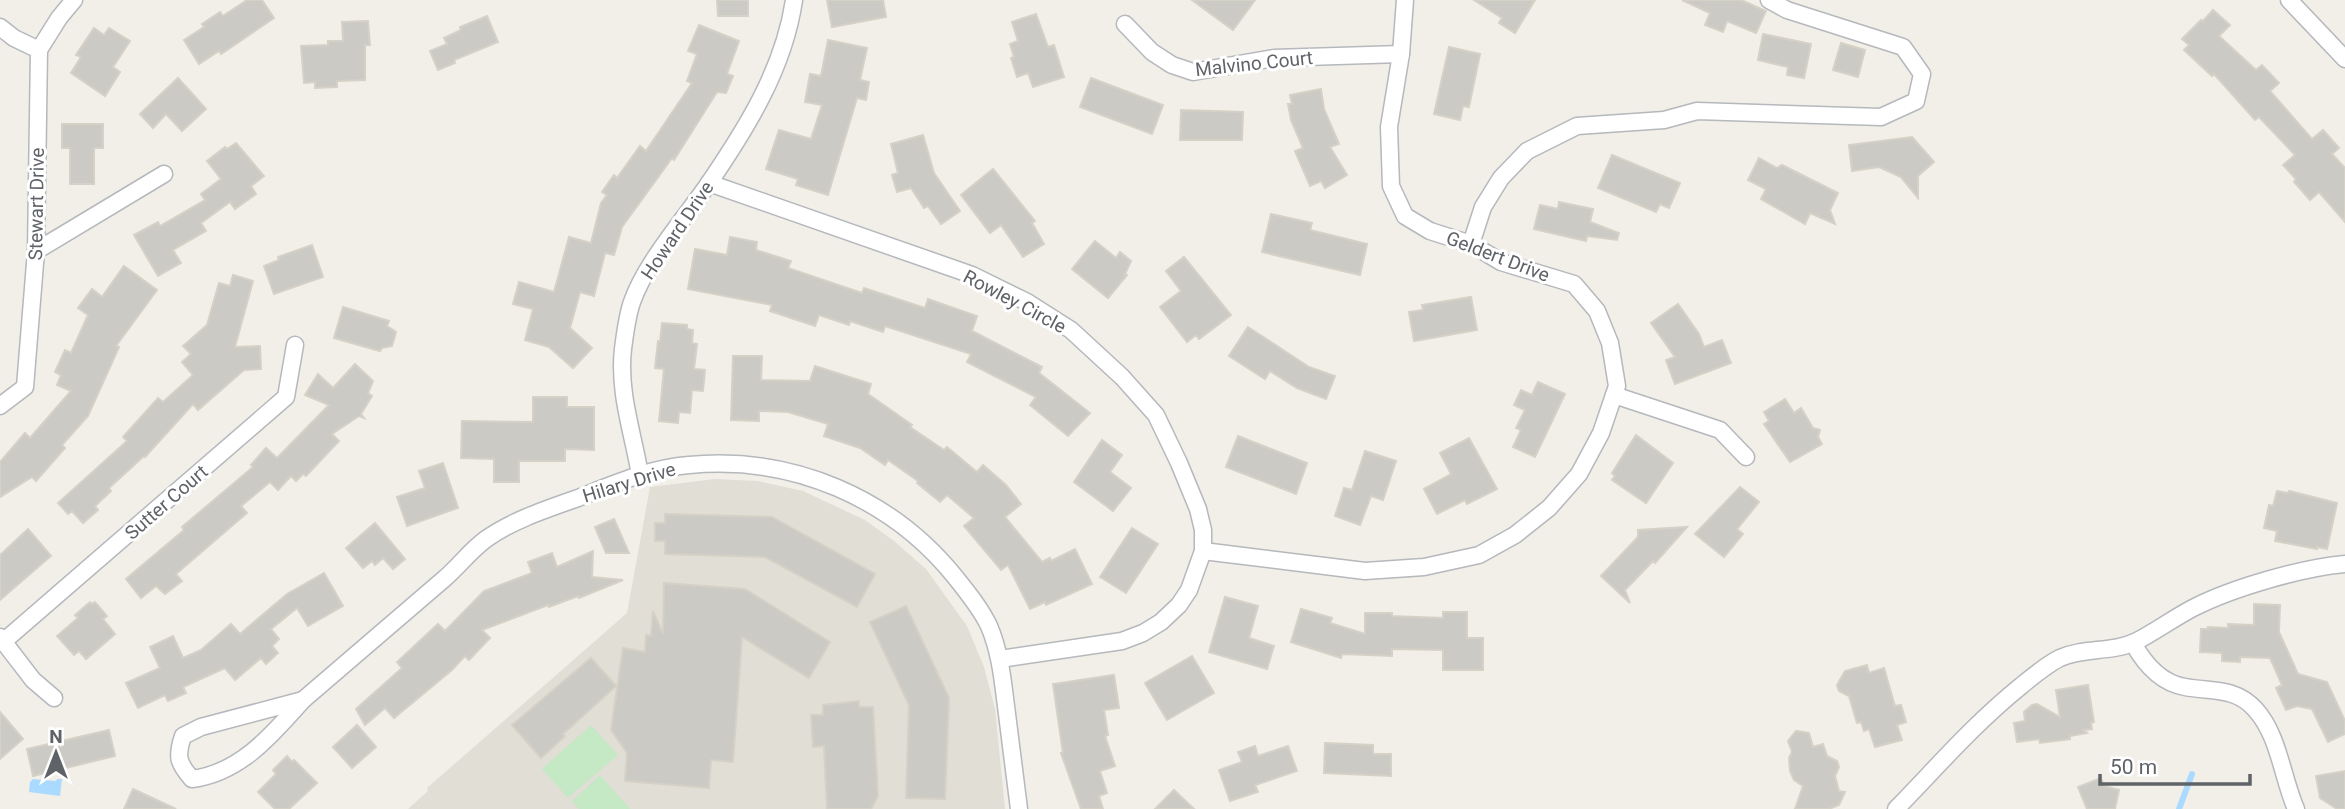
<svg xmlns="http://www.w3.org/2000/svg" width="2345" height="809" font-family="Roboto,sans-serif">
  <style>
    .education { fill: #e1ded6 }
    .green { fill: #c5e8c5 }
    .water { fill: #aadaff }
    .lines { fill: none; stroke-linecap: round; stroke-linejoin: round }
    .stream { stroke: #aadaff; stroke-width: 6 }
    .building { fill: #cccac5; stroke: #d6d1c6; stroke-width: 2 }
    .street-casing { stroke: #b5b8bc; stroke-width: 19 }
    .street { stroke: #fff; stroke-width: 16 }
    .labels { text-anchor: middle; stroke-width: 6; stroke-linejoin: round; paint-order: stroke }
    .street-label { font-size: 19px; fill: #5f6368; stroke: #fff }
  </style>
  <rect width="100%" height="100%" fill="#f1efe8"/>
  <polygon class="education" points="715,479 758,481 803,491 865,520 894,541 926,569 967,626 984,667 995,709 1005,809 408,809 428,791 427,788 627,613 650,487"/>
  <g class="green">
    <polygon points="591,725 618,755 568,798 542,769"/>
    <polygon points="600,775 630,809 579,809 572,801"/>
  </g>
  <polygon class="water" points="33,779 56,781 57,779 62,779 60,796 29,792 30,782"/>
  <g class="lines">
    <polyline class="stream" points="2179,809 2192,774"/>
  </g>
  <g class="building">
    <polygon points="247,0 262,0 274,18 221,54 219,51 199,64 184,40 204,27 202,24 220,12 223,16"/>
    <polygon points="717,0 748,0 748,16 718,16"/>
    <polygon points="827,0 883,0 886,17 832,27"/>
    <polygon points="1192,0 1255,0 1233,30"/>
    <polygon points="1474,0 1535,0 1515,33 1499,23 1502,18"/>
    <polygon points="1682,0 1741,0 1766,11 1756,33 1727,21 1723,32 1705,25 1710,13"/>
    <polygon points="2213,10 2230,25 2219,36 2256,70 2262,65 2279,83 2270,91 2312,139 2323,130 2339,148 2332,154 2345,168 2345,222 2319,192 2310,200 2294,182 2296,179 2283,165 2295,155 2259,117 2255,120 2214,74 2212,76 2184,50 2189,45 2182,39 2201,20 2203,21"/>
    <polygon points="1036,14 1048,47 1054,45 1064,77 1033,87 1028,73 1017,77 1011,58 1014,57 1010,44 1018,41 1012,22"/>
    <polygon points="487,16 498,42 454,60 455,63 438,70 430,51 447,44 444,38 461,30 460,27"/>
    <polygon points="368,21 370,45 365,45 365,80 337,81 337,87 315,88 315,82 304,83 301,46 328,45 328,41 343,41 342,22"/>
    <polygon points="699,25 739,41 727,74 733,76 726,93 717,92 674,160 672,158 622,227 614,255 605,253 594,296 580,292 570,328 592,348 573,368 549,347 525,340 533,309 513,304 519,282 554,292 569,237 591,243 601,203 607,195 602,192 614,175 617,178 640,146 646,151 692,83 687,81 697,54 688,51"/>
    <polygon points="94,28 104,35 109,28 130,41 113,67 120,72 105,96 71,73 81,57 76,55"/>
    <polygon points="1763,34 1811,44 1804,78 1787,75 1788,67 1758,60"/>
    <polygon points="828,40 867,48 860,80 869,82 866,100 857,98 828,195 796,185 798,179 766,169 779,130 811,139 822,105 805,102 810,74 821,76"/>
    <polygon points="1841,43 1865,50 1858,77 1833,70"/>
    <polygon points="1449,47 1480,54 1469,107 1463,106 1460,120 1434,114"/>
    <polygon points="178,78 206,109 182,131 166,114 153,128 140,114"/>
    <polygon points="1091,78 1163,105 1152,134 1080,107"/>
    <polygon points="1321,89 1324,109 1339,144 1330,147 1347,175 1325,188 1321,181 1310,186 1295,151 1303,148 1291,120 1288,104 1292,104 1290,95"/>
    <polygon points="1181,110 1243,112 1242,140 1180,140"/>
    <polygon points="62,124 103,124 103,148 94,148 94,184 70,184 70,148 62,148"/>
    <polygon points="923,135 934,173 960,211 941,224 928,206 924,208 911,188 897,192 892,175 898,173 891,144"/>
    <polygon points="1912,137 1934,162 1918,176 1918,198 1901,177 1879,167 1852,171 1849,145"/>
    <polygon points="236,143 264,176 251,186 256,194 235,209 230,202 201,223 206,231 173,250 181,263 158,276 134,235 158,222 160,226 205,200 201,194 221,179 207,161 225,147 227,149"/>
    <polygon points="1612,155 1680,183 1669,208 1660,204 1656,212 1598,188"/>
    <polygon points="1759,158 1777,168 1782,165 1838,193 1830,210 1835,224 1810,213 1805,224 1761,199 1766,189 1748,180"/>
    <polygon points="993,169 1035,221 1032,223 1044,244 1023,257 1001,225 990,233 961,195"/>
    <polygon points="1559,202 1593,209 1590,222 1619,233 1617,240 1587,236 1586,241 1534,229 1540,205 1558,209"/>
    <polygon points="1271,214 1312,223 1310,230 1367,244 1360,275 1262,252"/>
    <polygon points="730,237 757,242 756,250 791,261 788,268 862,293 864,288 925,308 928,299 977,316 972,331 1042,367 1039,373 1090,413 1068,436 1030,405 1036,397 967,362 971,354 885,326 883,332 850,321 849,325 819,315 815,326 770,311 772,305 688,289 695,249 727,255"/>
    <polygon points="1095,241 1116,258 1120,252 1131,261 1125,274 1127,275 1108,298 1072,269"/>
    <polygon points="312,245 323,277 274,294 264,266 279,260 278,257"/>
    <polygon points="1184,257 1231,315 1199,339 1196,335 1187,342 1160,307 1181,291 1166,271"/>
    <polygon points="124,266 157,290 116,346 119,347 88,416 62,445 65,448 36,481 32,477 0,497 0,462 25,433 30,438 71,391 57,385 61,375 55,372 65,350 71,353 88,315 78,308 92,289 102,297"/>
    <polygon points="233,275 253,281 235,347 260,346 261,369 244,370 198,410 193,404 145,457 144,456 109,488 111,491 95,506 98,510 83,523 72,511 68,514 58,503 127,441 123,437 158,398 163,402 193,375 182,362 191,354 183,346 207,325 219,283 230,286"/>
    <polygon points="1471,297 1477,330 1414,341 1409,312 1423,310 1422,305"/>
    <polygon points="1678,304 1699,334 1704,347 1722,340 1731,363 1675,384 1666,360 1675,357 1651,323"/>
    <polygon points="343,307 389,321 387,326 396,332 392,346 382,348 380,351 334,338"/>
    <polygon points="662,323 687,325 687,329 693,330 692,343 697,344 694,369 705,370 703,391 692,390 690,413 679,412 678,423 659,421 664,369 655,368 658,341 660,341"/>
    <polygon points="1248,327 1309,367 1335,376 1326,399 1297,388 1270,371 1265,379 1229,356"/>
    <polygon points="733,356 762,356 761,380 810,381 815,366 871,384 868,394 912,425 910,427 944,450 947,447 977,472 983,465 1006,485 1021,504 1005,517 1042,562 1050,558 1051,561 1075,549 1092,584 1046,605 1045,602 1030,609 1008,565 1001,570 964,526 974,518 947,495 940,502 917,483 918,481 888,460 885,465 860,448 824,436 828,424 788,412 759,411 759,421 731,420"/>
    <polygon points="355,364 373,381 368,393 372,396 361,414 364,418 359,416 332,434 339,441 306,476 303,474 296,481 291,476 278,490 270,482 241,506 247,513 176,574 182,581 165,594 156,586 141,598 126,579 184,530 182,527 253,467 251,465 266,448 277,458 329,405 305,395 318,374 333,388"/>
    <polygon points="1538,382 1565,394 1535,457 1513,447 1521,430 1516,428 1525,410 1514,405 1521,390 1532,395"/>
    <polygon points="533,397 567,397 567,407 594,407 594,450 565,449 565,461 519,461 519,482 494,482 494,459 461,458 462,421 533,422"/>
    <polygon points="1785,399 1794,413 1801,408 1813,428 1820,430 1818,437 1822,444 1790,462 1764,424 1769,421 1764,412"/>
    <polygon points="1636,435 1673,463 1646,503 1612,480 1615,476 1612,473"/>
    <polygon points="1238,436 1307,463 1296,494 1226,467"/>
    <polygon points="1469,438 1497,489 1467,504 1465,500 1437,514 1424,489 1451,474 1440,453"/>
    <polygon points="1102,440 1122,455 1110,472 1131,488 1113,511 1074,482"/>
    <polygon points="1365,451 1396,461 1383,500 1371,496 1360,525 1335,516 1344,488 1352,490"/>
    <polygon points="443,463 458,508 407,526 397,497 425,488 419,471"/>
    <polygon points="1740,487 1759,502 1737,529 1743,534 1724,557 1695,534"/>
    <polygon points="2277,491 2288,493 2289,491 2337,503 2327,549 2317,547 2317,549 2275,541 2277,531 2264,528 2269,505 2273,506"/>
    <polygon points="665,514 772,517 875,574 857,607 765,557 665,554 665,541 655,541 655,523 665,523"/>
    <polygon points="614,519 629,553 606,553 595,527"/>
    <polygon points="375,523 405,559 393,569 383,558 375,565 372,561 363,568 346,548"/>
    <polygon points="1687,527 1655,563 1653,561 1625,590 1630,603 1601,576 1638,537 1638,530"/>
    <polygon points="1132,528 1158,544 1126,593 1100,577"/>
    <polygon points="28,529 51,556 0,600 0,555"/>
    <polygon points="593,551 592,577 623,580 579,598 578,596 549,607 548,605 482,630 490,638 469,660 465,656 452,670 394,718 385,708 365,725 356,709 402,668 397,662 438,624 445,631 484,591 532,573 528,562 552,553 557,567"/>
    <polygon points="324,573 343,606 308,626 297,608 271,629 279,639 272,646 278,653 266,664 261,658 235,680 225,668 183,687 186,693 168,701 165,695 138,708 126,683 160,668 150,647 173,636 183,658 201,650 231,624 240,634 287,594"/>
    <polygon points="664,583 745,589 830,642 809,678 742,637 733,762 711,760 709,788 625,781 627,753 611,730 623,648 645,652 646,635 651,636 653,611 663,634"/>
    <polygon points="1225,597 1258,606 1249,638 1274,646 1267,669 1209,652"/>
    <polygon points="90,602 92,604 95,602 107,616 103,619 115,634 86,659 79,651 74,655 57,636 78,618 75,615"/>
    <polygon points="2254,604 2280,605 2279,632 2298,674 2327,682 2345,721 2345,734 2328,742 2312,709 2297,706 2286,710 2276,688 2282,685 2270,658 2240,657 2240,662 2222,661 2222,653 2200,652 2201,629 2208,629 2208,627 2228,628 2228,624 2254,625"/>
    <polygon points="906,606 949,698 945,799 906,798 909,705 870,622"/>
    <polygon points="1301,609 1332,618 1330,623 1365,634 1365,613 1392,613 1392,616 1443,618 1443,612 1467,612 1467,638 1483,638 1483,670 1443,670 1443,650 1392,649 1392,656 1342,654 1341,658 1291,642"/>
    <polygon points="1192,656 1214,693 1167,720 1145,683"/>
    <polygon points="591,658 616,686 563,734 565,736 541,758 512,725"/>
    <polygon points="1867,665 1869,673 1884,668 1895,706 1901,705 1906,722 1897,725 1902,740 1875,747 1869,729 1864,731 1861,722 1857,723 1849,696 1839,691 1837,685 1845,671"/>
    <polygon points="1114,675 1119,708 1104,710 1108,735 1105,736 1115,766 1100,771 1107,793 1099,796 1103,809 1081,809 1061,753 1063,753 1053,684"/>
    <polygon points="2088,685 2094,722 2091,723 2092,729 2083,730 2087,733 2070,736 2070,739 2040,743 2039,739 2017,742 2014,723 2025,721 2024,712 2032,705 2037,704 2060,717 2056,690"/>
    <polygon points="859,701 859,707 873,707 878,796 871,809 827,809 824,746 813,747 811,715 823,715 823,705"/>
    <polygon points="0,712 23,739 0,759"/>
    <polygon points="357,725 376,747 352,768 333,747"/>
    <polygon points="109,730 115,756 33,776 27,749"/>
    <polygon points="1796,731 1809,733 1813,747 1823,744 1827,756 1837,761 1839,767 1835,776 1839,791 1845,792 1839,805 1829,809 1795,809 1803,786 1794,780 1790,771 1789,758 1792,752 1788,741"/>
    <polygon points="1325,743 1373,745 1373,754 1391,754 1391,776 1324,773"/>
    <polygon points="1255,746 1258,756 1288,746 1297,771 1255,785 1258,792 1230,801 1219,770 1242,762 1238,752"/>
    <polygon points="287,756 292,762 294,760 317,783 289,809 275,809 258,792 276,774 273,770"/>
    <polygon points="2345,771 2345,809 2337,809 2320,798 2316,776"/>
    <polygon points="2101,778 2104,786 2119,790 2115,809 2087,809 2078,787"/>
    <polygon points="133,789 176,809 124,809"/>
    <polygon points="1174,790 1194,809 1155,809"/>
  </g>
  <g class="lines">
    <g class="street-casing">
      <g id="street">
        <polyline points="2289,0 2345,59"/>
        <polyline points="1125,24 1152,52 1172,65 1193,72 1274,58 1401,54"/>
        <polyline points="0,27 14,38 39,50"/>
        <polyline points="709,183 972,275 1027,302 1071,330 1122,377 1156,415 1179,463 1198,509 1203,530 1203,551 1189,590 1179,605 1161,622 1143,633 1122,641 1000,659"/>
        <polyline points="1471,244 1483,207 1501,178 1527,151 1577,126 1664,120 1697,111 1881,117 1916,101 1922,74 1903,47 1787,10 1769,0"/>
        <polyline points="36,251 164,174"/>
        <polyline points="1614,395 1720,430 1746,457"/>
        <polyline points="0,406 25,387 36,251 39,50 59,18 74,0"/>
        <path d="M640,475C633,433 618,392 623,349C625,334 627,316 632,302C645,264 684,219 707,186C746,129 784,69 794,0"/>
        <polyline points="1203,551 1365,571 1424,567 1479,555 1515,535 1549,508 1579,474 1601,433 1617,386 1610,343 1597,311 1574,284 1501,262 1471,244 1430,231 1405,216 1391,186 1389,127 1401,54 1405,0"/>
        <polyline points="0,637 33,680 54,698"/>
        <polyline points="4,641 286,397 295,345"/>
        <path d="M2133,643C2144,663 2161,683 2185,687C2212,692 2235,687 2255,709C2279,735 2282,777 2296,809"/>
        <path d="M303,700C350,660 397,619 444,579C458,567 471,550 486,539C513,520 547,509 578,498C614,484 650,468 689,465C792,455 892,498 956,578C968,593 981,609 989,626C1001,654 1003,684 1007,714C1011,746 1015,777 1019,809"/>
        <path d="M303,700C272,735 240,773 192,779C178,763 176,757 183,736L201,727Z"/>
        <path d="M1896,809C1937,767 1975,723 2021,686C2033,676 2046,665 2060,658C2084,647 2113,653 2137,641C2156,631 2174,618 2193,608C2232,588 2301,568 2345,564"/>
      </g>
    </g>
    <use href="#street" class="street"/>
  </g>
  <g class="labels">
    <g class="street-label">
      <text transform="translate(1254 63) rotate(-6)" y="7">Malvino Court</text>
      <text transform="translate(36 204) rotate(-89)" y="7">Stewart Drive</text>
      <text transform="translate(677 230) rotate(-56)" y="7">Howard Drive</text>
      <text transform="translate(1498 256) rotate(21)" y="7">Geldert Drive</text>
      <text transform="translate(1015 301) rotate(28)" y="7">Rowley Circle</text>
      <text transform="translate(629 482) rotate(-17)" y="7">Hilary Drive</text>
      <text transform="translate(166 502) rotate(-41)" y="7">Sutter Court</text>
    </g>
  </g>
  <g transform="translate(56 753)" stroke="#ffffff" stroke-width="5" paint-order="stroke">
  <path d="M0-5L12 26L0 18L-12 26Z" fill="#5f6368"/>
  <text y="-10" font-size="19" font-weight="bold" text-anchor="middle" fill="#5f6368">N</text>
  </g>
  <path d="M2100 774v10h150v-10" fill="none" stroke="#5f6368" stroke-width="3.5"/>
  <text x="2110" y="774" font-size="21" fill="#5f6368" stroke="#ffffff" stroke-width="5" paint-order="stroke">50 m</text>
</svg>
